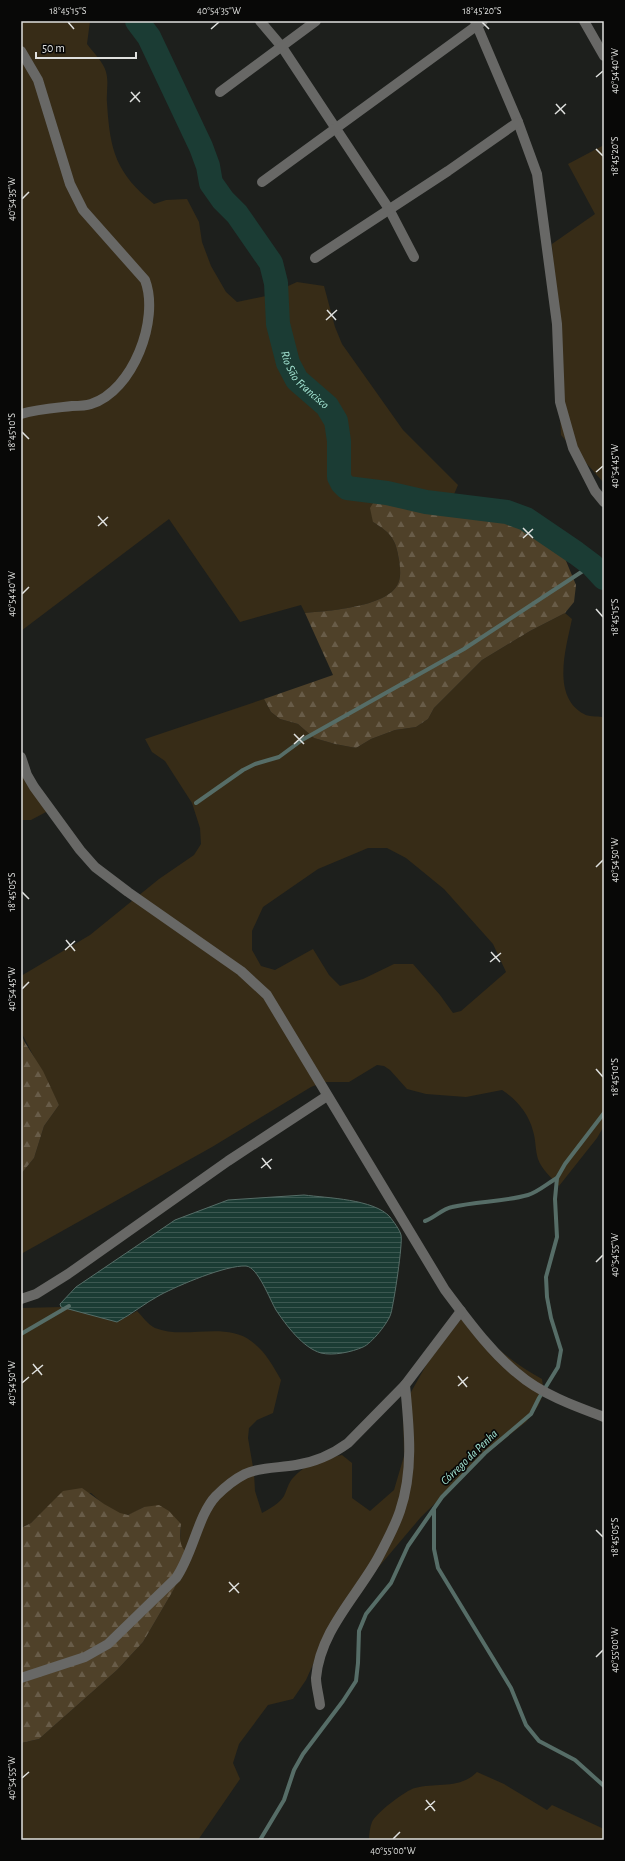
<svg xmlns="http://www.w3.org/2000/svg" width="625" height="1861" font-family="'Alegreya Sans',sans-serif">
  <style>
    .grass { fill: #372c17; fill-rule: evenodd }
    .forest { fill: url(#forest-firs) }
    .water { fill: url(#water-rules); stroke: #566d67 }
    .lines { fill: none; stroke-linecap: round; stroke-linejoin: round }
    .stream { stroke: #566d67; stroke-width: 4 }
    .river { stroke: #1b3c34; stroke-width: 24 }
    .minor { stroke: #686866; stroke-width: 10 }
    .ticks { fill: none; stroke: #dfe0de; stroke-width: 1.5 }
    .labels { text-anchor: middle; stroke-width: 3.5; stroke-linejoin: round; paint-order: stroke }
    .water-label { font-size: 12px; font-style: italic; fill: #a5e7d5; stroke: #080807 }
    .neatline { fill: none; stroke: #dfe0de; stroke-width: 1.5 }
    .ticks-label { font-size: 10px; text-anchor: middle; fill: #dfe0de }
  </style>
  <defs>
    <pattern id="forest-firs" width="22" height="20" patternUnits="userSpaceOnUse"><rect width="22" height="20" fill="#4f4129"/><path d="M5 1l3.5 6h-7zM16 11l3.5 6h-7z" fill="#685c48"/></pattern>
    <pattern id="water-rules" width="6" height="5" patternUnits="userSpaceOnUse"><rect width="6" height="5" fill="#1b3c34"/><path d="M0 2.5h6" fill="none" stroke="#3c5851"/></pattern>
  </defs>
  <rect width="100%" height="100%" fill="#1d1f1c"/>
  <g class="grass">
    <path d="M21,21H90L87,44C93,52 104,63 106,72C109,82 106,93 107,103C110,151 116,173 154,204L166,200L187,199L199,222L202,242L211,266L226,292L237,302L266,296L297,282L324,286L335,327L342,344L403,430L458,485L452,499L424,493L413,500H375L373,522C391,533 396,539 399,560C400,566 401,575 399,581C392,607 327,611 305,613L301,605L240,622L169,519L21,631Z"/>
    <polygon points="604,145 604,483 561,435 552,244 595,214 568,164"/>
    <path d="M565,613L572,619C566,648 551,696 584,714C588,717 597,716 602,717L604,719V1126L597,1138L559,1186C551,1177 542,1170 538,1159C535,1150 536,1140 533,1131C529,1114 516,1099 502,1090L466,1097L426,1094L407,1089L390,1070L384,1066L377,1065L349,1082H324L311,1087L212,1147L21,1254V1174L34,1158L44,1126L59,1105L21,1032V976L90,935L159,879L194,855L201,844L200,828L192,803L165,761L152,752L145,739L264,699L271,712L280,719L298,724L314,738L335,744L356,748L371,739L395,730L416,727L428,719L434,708L482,660L530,631ZM368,848H387L406,858L444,889L493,944L506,972L461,1011L453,1013L440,995L413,964H394L363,979L340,986L329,975L313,949L275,970L261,966L252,950V931L263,907L318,869Z"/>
    <polygon points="21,770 48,811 31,820 21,820"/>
    <path d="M61,1307L117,1322L137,1311C142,1316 148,1325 155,1328C184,1340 225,1321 251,1341C265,1351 273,1366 281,1380L273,1413L257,1420L249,1428L248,1438L254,1473L255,1491L262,1513C269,1509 280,1503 284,1496C287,1490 288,1484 292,1479C306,1463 322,1459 342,1455L352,1463V1498L370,1511L394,1490L404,1456L403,1412L406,1401L429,1360L465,1314C486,1340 513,1364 542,1379L544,1393L538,1406L526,1422L487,1453L421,1517L332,1622L306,1680L293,1699L268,1705L239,1744L233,1763L240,1779L198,1840H21V1743L39,1739L117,1670L143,1642L174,1589L182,1549L180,1543L181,1524L144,1507C139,1509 132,1515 126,1515C113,1515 100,1501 91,1493L49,1506L31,1523L21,1528V1308Z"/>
    <path d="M477,1772L504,1784L547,1810L552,1805L604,1829V1840H369C369,1834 370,1827 372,1822C376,1813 406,1790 415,1788C437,1782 459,1790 477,1772Z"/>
  </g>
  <g class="forest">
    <path d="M424,493L452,499L465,508L498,512L509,515L517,524L533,533L546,535L559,544L576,585L574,602L565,613L530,631L482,660L434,708L428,719L416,727L395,730L371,739L356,748L335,744L314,738L298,724L280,719L271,712L264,699L333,675L305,613C327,611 392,607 399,581C401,575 400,566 399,560C396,539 391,533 373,522L370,508L375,500H413Z"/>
    <polygon points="21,1032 24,1041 43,1071 59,1105 44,1126 34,1158 21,1174"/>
    <path d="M82,1488L104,1504L120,1513L128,1515L144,1507L159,1505L169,1511L181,1524C180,1536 178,1546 188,1554L174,1589L143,1642L117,1670L39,1739L21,1743V1528L31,1523L63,1491Z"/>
  </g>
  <path class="water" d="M304,1195C327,1198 374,1199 390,1217C393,1221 400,1230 401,1235C403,1243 394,1302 391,1313C389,1322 371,1344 363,1347C352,1352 333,1356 321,1353C303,1348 286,1325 276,1310C270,1300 258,1267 246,1266C226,1265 179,1285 160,1295C145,1303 132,1314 117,1322L61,1307L60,1304L76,1287L175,1220L228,1200Z"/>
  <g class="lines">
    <g class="stream">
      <polyline points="196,803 243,770 255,764 279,757 302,740 464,649 592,565"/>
      <path d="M425,1221C434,1218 442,1209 452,1207C477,1201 503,1202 528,1195C538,1192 548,1183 557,1178"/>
      <polyline points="21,1334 69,1306"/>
      <polyline points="434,1509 434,1549 438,1568 511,1688 526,1725 539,1741 575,1760 604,1786"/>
      <polyline points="260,1840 284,1800 294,1770 303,1754 343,1701 356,1681 358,1663 359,1631 366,1614 391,1583 408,1546 442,1497 485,1453 531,1414 539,1398 558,1367 561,1350 551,1318 547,1297 546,1277 557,1237 555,1199 557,1178 565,1164 604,1113"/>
    </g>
    <path class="river" id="s1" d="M137,21L149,37L201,147L208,166L211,183L223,200L237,214L271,263L276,283L278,324L288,363L297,380L327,406L336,421L339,441V477L342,483L347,488L387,493L426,502L507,512L526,519L576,553L592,565L604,578"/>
    <g class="minor">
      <polyline points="260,21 282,47 389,209 414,257"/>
      <polyline points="475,21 518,122 537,174 557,324 560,402 573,448 595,491 604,502"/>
      <polyline points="584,21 604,56"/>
      <path d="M21,51L38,80L70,184L83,210L145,280C160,319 133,391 91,404C85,406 78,406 72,406C55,408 38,409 21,414"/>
      <polyline points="220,92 316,21"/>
      <polyline points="262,182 483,21"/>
      <polyline points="315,258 448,171 518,122"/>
      <path d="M21,757L27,775L34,787L80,850L95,867L128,892L241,971L267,995L445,1290C467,1319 489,1350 517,1373C541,1394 574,1406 604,1417"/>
      <polyline points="21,1299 36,1294 68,1274 228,1161 327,1096"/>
      <path d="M21,1678L85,1657L108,1644L176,1578C193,1554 198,1515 216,1496C224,1488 235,1479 245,1474C260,1467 279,1468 296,1465C315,1462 333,1454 348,1443L405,1385L461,1311"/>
      <path d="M320,1705C319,1696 316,1686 316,1678C320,1631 357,1596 378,1558C386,1543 395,1526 400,1511C414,1470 409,1427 405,1385"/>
    </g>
  </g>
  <path class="ticks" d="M68,22L74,29M482,22L489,29M211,29L219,22M596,77L603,71M131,92L140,102M130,102L140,92M556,104L565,114M555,114L566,104M596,149L603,156M22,199L29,192M327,310L336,320M326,320L337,310M22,432L29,439M596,472L603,466M98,516L107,526M98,526L108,517M523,528L533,538M523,538L533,529M22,594L29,587M596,609L603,617M294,734L304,744M294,744L304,735M596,867L603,860M22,892L29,899M66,940L75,951M65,950L75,941M491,952L500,962M490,962L501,953M22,989L29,982M596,1069L603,1077M262,1158L271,1169M261,1168L272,1159M596,1262L603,1255M33,1364L42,1375M32,1374L43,1365M458,1376L467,1387M22,1383L29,1377M458,1386L468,1377M596,1530L603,1537M229,1582L239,1593M229,1592L239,1583M596,1657L603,1650M22,1778L29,1772M426,1800L435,1811M425,1810L435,1801M393,1839L400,1832"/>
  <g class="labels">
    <g class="water-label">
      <text dy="4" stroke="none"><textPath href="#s1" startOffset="405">Rio São Francisco</textPath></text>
      <text transform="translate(469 1457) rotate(-44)" y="4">Córrego da Penha</text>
    </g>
  </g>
  <rect width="625" height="1861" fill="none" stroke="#080807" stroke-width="44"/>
  <path d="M36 52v6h100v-6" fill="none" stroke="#dfe0de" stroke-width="2"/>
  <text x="42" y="52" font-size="12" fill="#dfe0de" stroke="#080807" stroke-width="3" paint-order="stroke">50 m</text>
  <rect x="22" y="22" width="581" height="1817" class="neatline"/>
  <g class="ticks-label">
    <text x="68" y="14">18°45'15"S</text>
    <text x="219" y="14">40°54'35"W</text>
    <text x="482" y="14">18°45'20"S</text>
    <text transform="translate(614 71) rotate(-90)" y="4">40°54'40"W</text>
    <text transform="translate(614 156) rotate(-90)" y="4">18°45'20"S</text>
    <text transform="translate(11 199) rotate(-90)" y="4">40°54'35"W</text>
    <text transform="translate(11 432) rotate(-90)" y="4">18°45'10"S</text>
    <text transform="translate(614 466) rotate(-90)" y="4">40°54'45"W</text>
    <text transform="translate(11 594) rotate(-90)" y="4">40°54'40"W</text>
    <text transform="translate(614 617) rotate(-90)" y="4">18°45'15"S</text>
    <text transform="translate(614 860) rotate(-90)" y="4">40°54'50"W</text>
    <text transform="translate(11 892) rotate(-90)" y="4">18°45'05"S</text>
    <text transform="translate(11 989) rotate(-90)" y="4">40°54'45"W</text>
    <text transform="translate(614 1077) rotate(-90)" y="4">18°45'10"S</text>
    <text transform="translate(614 1255) rotate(-90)" y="4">40°54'55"W</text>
    <text transform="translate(11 1383) rotate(-90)" y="4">40°54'50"W</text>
    <text transform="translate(614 1537) rotate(-90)" y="4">18°45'05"S</text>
    <text transform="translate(614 1650) rotate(-90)" y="4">40°55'00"W</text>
    <text transform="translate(11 1778) rotate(-90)" y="4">40°54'55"W</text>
    <text x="393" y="1854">40°55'00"W</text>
  </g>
</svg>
